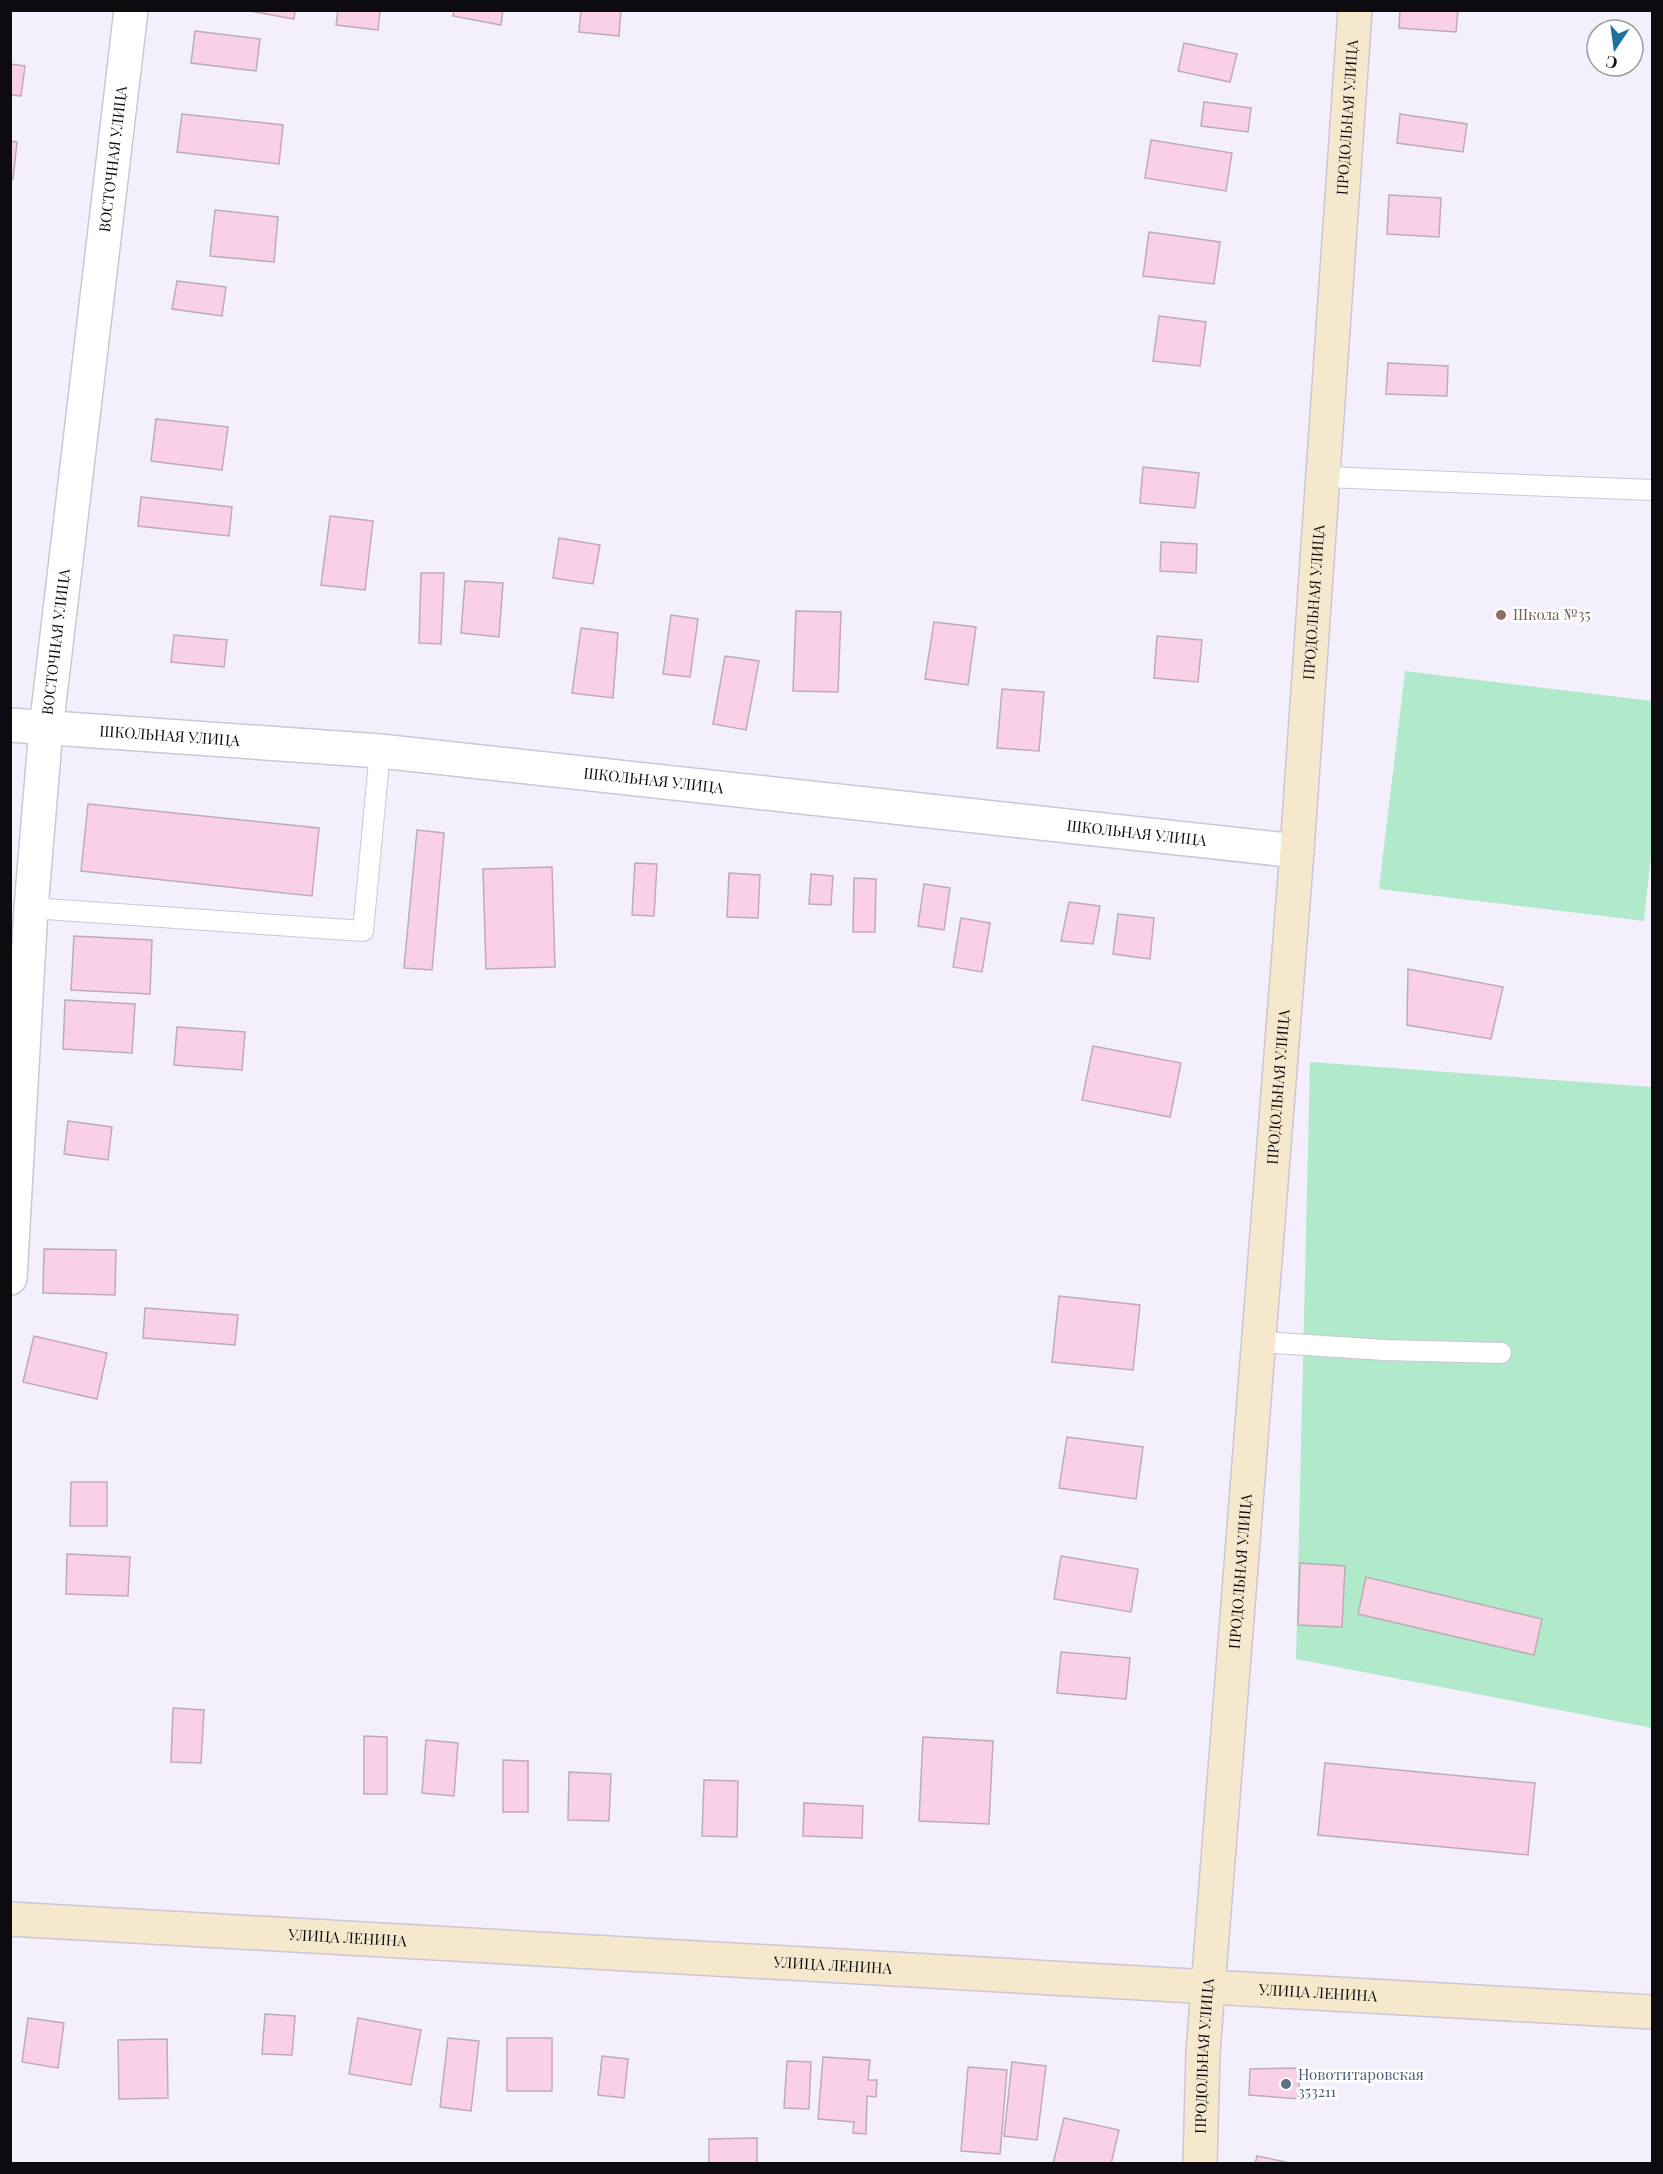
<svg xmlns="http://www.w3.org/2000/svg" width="1663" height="2174" font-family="'Playfair Display',serif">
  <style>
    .green { fill: #b1e9cb }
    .building { fill: #f9d0e6; stroke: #bdacb5; stroke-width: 1.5 }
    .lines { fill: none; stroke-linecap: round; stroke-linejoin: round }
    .lane-casing { stroke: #ccc6d6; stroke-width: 22 }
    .street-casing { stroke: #ccc6d6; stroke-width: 36 }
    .secondary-casing { stroke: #ccc6d6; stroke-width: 36 }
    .lane { stroke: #fff; stroke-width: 20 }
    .street { stroke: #fff; stroke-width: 33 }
    .secondary { stroke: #f5e8cd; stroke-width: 33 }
    .education-dot { fill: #8d6e63; stroke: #fff; stroke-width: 2 }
    .service-dot { fill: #5c6f8a; stroke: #fff; stroke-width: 2 }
    .labels { text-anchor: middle; stroke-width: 5; stroke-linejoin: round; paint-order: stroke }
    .street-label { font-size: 15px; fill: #0d0b10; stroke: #fff }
    .education-label { font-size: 15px; fill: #785e54; stroke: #fff; text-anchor: start }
    .service-label { font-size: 15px; fill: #4e5e75; stroke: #fff; text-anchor: start }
  </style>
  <rect width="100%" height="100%" fill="#f4effd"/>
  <g class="green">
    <polygon points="1405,671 1652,701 1652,846 1644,921 1379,889"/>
    <polygon points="1310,1062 1652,1087 1652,1728 1296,1659"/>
  </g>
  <g class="building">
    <polygon points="244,10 295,10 294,19"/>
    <polygon points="338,10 380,10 378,30 336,25"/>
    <polygon points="454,10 503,10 501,25 453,16"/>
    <polygon points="581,10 621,10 619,36 579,32"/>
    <polygon points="1400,10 1458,10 1456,32 1399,28"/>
    <polygon points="195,31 260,39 256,71 191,63"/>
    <polygon points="1184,43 1237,54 1230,82 1178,71"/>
    <polygon points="10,64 25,66 21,96 10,95"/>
    <polygon points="1204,102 1251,108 1248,132 1201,126"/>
    <polygon points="182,114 283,125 279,164 177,152"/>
    <polygon points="1400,114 1467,124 1463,152 1397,143"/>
    <polygon points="1151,140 1232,153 1226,191 1145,178"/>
    <polygon points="10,141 17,142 13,179 10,179"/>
    <polygon points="1389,195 1441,198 1439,237 1387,234"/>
    <polygon points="215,210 278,217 274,262 210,256"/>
    <polygon points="1149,232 1220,242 1214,284 1143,276"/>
    <polygon points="177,281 226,287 222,316 172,309"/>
    <polygon points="1159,316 1206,322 1200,366 1153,361"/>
    <polygon points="1388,363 1448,366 1447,396 1386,394"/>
    <polygon points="156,419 228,427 222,470 151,461"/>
    <polygon points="1143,467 1199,473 1195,508 1140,503"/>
    <polygon points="141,497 232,507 229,536 138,526"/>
    <polygon points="330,516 373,521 365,590 321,585"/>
    <polygon points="559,538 600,545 593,584 553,578"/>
    <polygon points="1161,542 1197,544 1196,573 1160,571"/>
    <polygon points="421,573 444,573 441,644 419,643"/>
    <polygon points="465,581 503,583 499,637 461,633"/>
    <polygon points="796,611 841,612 838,692 793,691"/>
    <polygon points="671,615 698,619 690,677 663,674"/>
    <polygon points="934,622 976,627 968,685 925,679"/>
    <polygon points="581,628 618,633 613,698 572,693"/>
    <polygon points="174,635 227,640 224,667 171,662"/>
    <polygon points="1157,636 1202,640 1198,682 1154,678"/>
    <polygon points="725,656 759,661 746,730 713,724"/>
    <polygon points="1002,689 1044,692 1039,751 997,748"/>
    <polygon points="88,804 319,828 312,896 81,871"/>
    <polygon points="417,830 444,833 432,970 404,968"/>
    <polygon points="635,863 657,864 654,916 632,915"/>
    <polygon points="552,867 555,967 486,969 483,869"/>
    <polygon points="729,873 760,875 758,918 727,917"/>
    <polygon points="811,874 833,876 831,905 809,904"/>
    <polygon points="854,878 876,879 875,932 853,932"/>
    <polygon points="924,884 950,888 944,930 918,926"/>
    <polygon points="1069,902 1100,906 1093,944 1061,941"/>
    <polygon points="1118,914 1154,918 1150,959 1113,954"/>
    <polygon points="961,918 990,923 982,972 953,967"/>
    <polygon points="74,936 152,940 150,994 71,990"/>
    <polygon points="1408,969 1503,987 1491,1039 1407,1025"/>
    <polygon points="65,1000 135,1004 132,1053 63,1049"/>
    <polygon points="177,1027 245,1032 242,1070 174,1065"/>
    <polygon points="1093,1046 1181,1063 1170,1117 1082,1100"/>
    <polygon points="68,1121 112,1127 108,1160 64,1154"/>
    <polygon points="44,1249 116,1250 115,1295 43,1293"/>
    <polygon points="1059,1296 1140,1305 1133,1370 1052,1362"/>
    <polygon points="145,1308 238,1315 235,1345 143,1338"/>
    <polygon points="34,1336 107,1353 97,1399 23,1382"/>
    <polygon points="1067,1437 1143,1447 1136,1499 1059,1488"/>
    <polygon points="71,1482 107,1482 107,1526 70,1526"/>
    <polygon points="67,1554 130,1557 128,1596 66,1594"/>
    <polygon points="1061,1556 1138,1569 1131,1612 1054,1599"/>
    <polygon points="1300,1563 1345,1566 1342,1627 1298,1625"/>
    <polygon points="1366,1577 1542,1619 1534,1655 1358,1614"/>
    <polygon points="1061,1652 1130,1658 1126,1699 1057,1693"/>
    <polygon points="173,1708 204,1710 201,1763 171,1762"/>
    <polygon points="364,1736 387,1737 387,1794 364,1794"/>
    <polygon points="923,1737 993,1741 989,1824 919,1821"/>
    <polygon points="426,1740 458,1743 454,1796 422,1793"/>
    <polygon points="503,1760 528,1761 528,1812 503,1812"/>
    <polygon points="1325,1763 1535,1783 1528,1855 1318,1835"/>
    <polygon points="569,1772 611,1774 609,1821 568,1820"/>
    <polygon points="704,1780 738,1781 737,1837 702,1836"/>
    <polygon points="804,1803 863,1806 862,1838 803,1836"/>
    <polygon points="265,2014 295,2016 292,2055 262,2054"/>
    <polygon points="28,2018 64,2023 58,2068 22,2062"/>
    <polygon points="358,2018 421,2030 411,2085 349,2074"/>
    <polygon points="448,2038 479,2041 471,2111 440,2107"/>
    <rect x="507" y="2038" width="45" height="53"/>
    <polygon points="167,2039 168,2098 119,2099 118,2040"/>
    <polygon points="602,2056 628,2059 624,2098 598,2095"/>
    <polygon points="823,2057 870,2060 868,2080 877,2080 876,2097 867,2096 866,2134 853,2133 854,2122 818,2119"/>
    <polygon points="787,2061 811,2062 809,2109 784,2108"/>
    <polygon points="1012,2062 1046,2066 1037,2140 1004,2136"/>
    <polygon points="968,2067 1007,2070 1000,2154 961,2151"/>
    <polygon points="1299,2068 1299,2099 1249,2095 1250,2069"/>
    <polygon points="1064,2118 1119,2130 1111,2164 1053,2164"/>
    <polygon points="757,2138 757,2164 709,2164 709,2139"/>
    <polygon points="1257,2156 1286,2162 1286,2164 1255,2164"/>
  </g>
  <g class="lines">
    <g class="lane-casing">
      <g id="lane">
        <polyline points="1325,477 1652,490"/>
        <polyline points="31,908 363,931 380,751"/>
        <polyline points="1260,1342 1385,1350 1501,1353"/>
      </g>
    </g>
    <g class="street-casing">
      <g id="street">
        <path id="s1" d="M10,725L380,751L1297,851"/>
        <path id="s2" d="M10,1278L31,908L46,729L131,10"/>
      </g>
    </g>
    <g class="secondary-casing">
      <g id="secondary">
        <path id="s3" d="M10,1919L1652,2012"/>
        <path id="s4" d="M1200,2164L1203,2052L1297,851L1355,10"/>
      </g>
    </g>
    <use href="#lane" class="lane"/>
    <use href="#street" class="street"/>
    <use href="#secondary" class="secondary"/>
  </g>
  <circle class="education-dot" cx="1501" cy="615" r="6"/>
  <circle class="service-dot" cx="1286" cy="2084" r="6"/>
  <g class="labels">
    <g class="street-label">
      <text dy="5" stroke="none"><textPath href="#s4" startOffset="2052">ПРОДОЛЬНАЯ УЛИЦА</textPath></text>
      <text dy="5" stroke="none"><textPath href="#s2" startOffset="1124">ВОСТОЧНАЯ УЛИЦА</textPath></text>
      <text dy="5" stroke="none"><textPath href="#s4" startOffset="1566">ПРОДОЛЬНАЯ УЛИЦА</textPath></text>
      <text dy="5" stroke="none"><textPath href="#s2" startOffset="638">ВОСТОЧНАЯ УЛИЦА</textPath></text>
      <text dy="5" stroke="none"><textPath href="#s1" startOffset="160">ШКОЛЬНАЯ УЛИЦА</textPath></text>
      <text dy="5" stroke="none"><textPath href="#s1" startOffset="646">ШКОЛЬНАЯ УЛИЦА</textPath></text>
      <text dy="5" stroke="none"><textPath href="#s1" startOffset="1132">ШКОЛЬНАЯ УЛИЦА</textPath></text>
      <text dy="5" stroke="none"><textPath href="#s4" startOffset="1080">ПРОДОЛЬНАЯ УЛИЦА</textPath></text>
      <text dy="5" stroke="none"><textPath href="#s4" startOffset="594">ПРОДОЛЬНАЯ УЛИЦА</textPath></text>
      <text dy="5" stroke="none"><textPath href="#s3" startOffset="338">УЛИЦА ЛЕНИНА</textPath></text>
      <text dy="5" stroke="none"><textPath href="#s3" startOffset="824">УЛИЦА ЛЕНИНА</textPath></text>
      <text dy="5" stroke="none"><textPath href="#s3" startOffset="1310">УЛИЦА ЛЕНИНА</textPath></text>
      <text dy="5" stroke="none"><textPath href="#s4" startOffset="108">ПРОДОЛЬНАЯ УЛИЦА</textPath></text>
    </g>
    <g class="education-label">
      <text x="1513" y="620">Школа №35</text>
    </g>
    <g class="service-label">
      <text x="1298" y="2080">Новотитаровская<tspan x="1298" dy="17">353211</tspan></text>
    </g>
  </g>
  <rect width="1663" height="2174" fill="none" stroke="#0d0b10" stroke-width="24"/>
  <g transform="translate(1615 48) rotate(193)"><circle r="28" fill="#ffffff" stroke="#9e9d9f" stroke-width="1.5"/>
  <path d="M0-4.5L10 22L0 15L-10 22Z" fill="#1e70a1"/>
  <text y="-9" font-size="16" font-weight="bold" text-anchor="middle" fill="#0d0b10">С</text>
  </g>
</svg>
